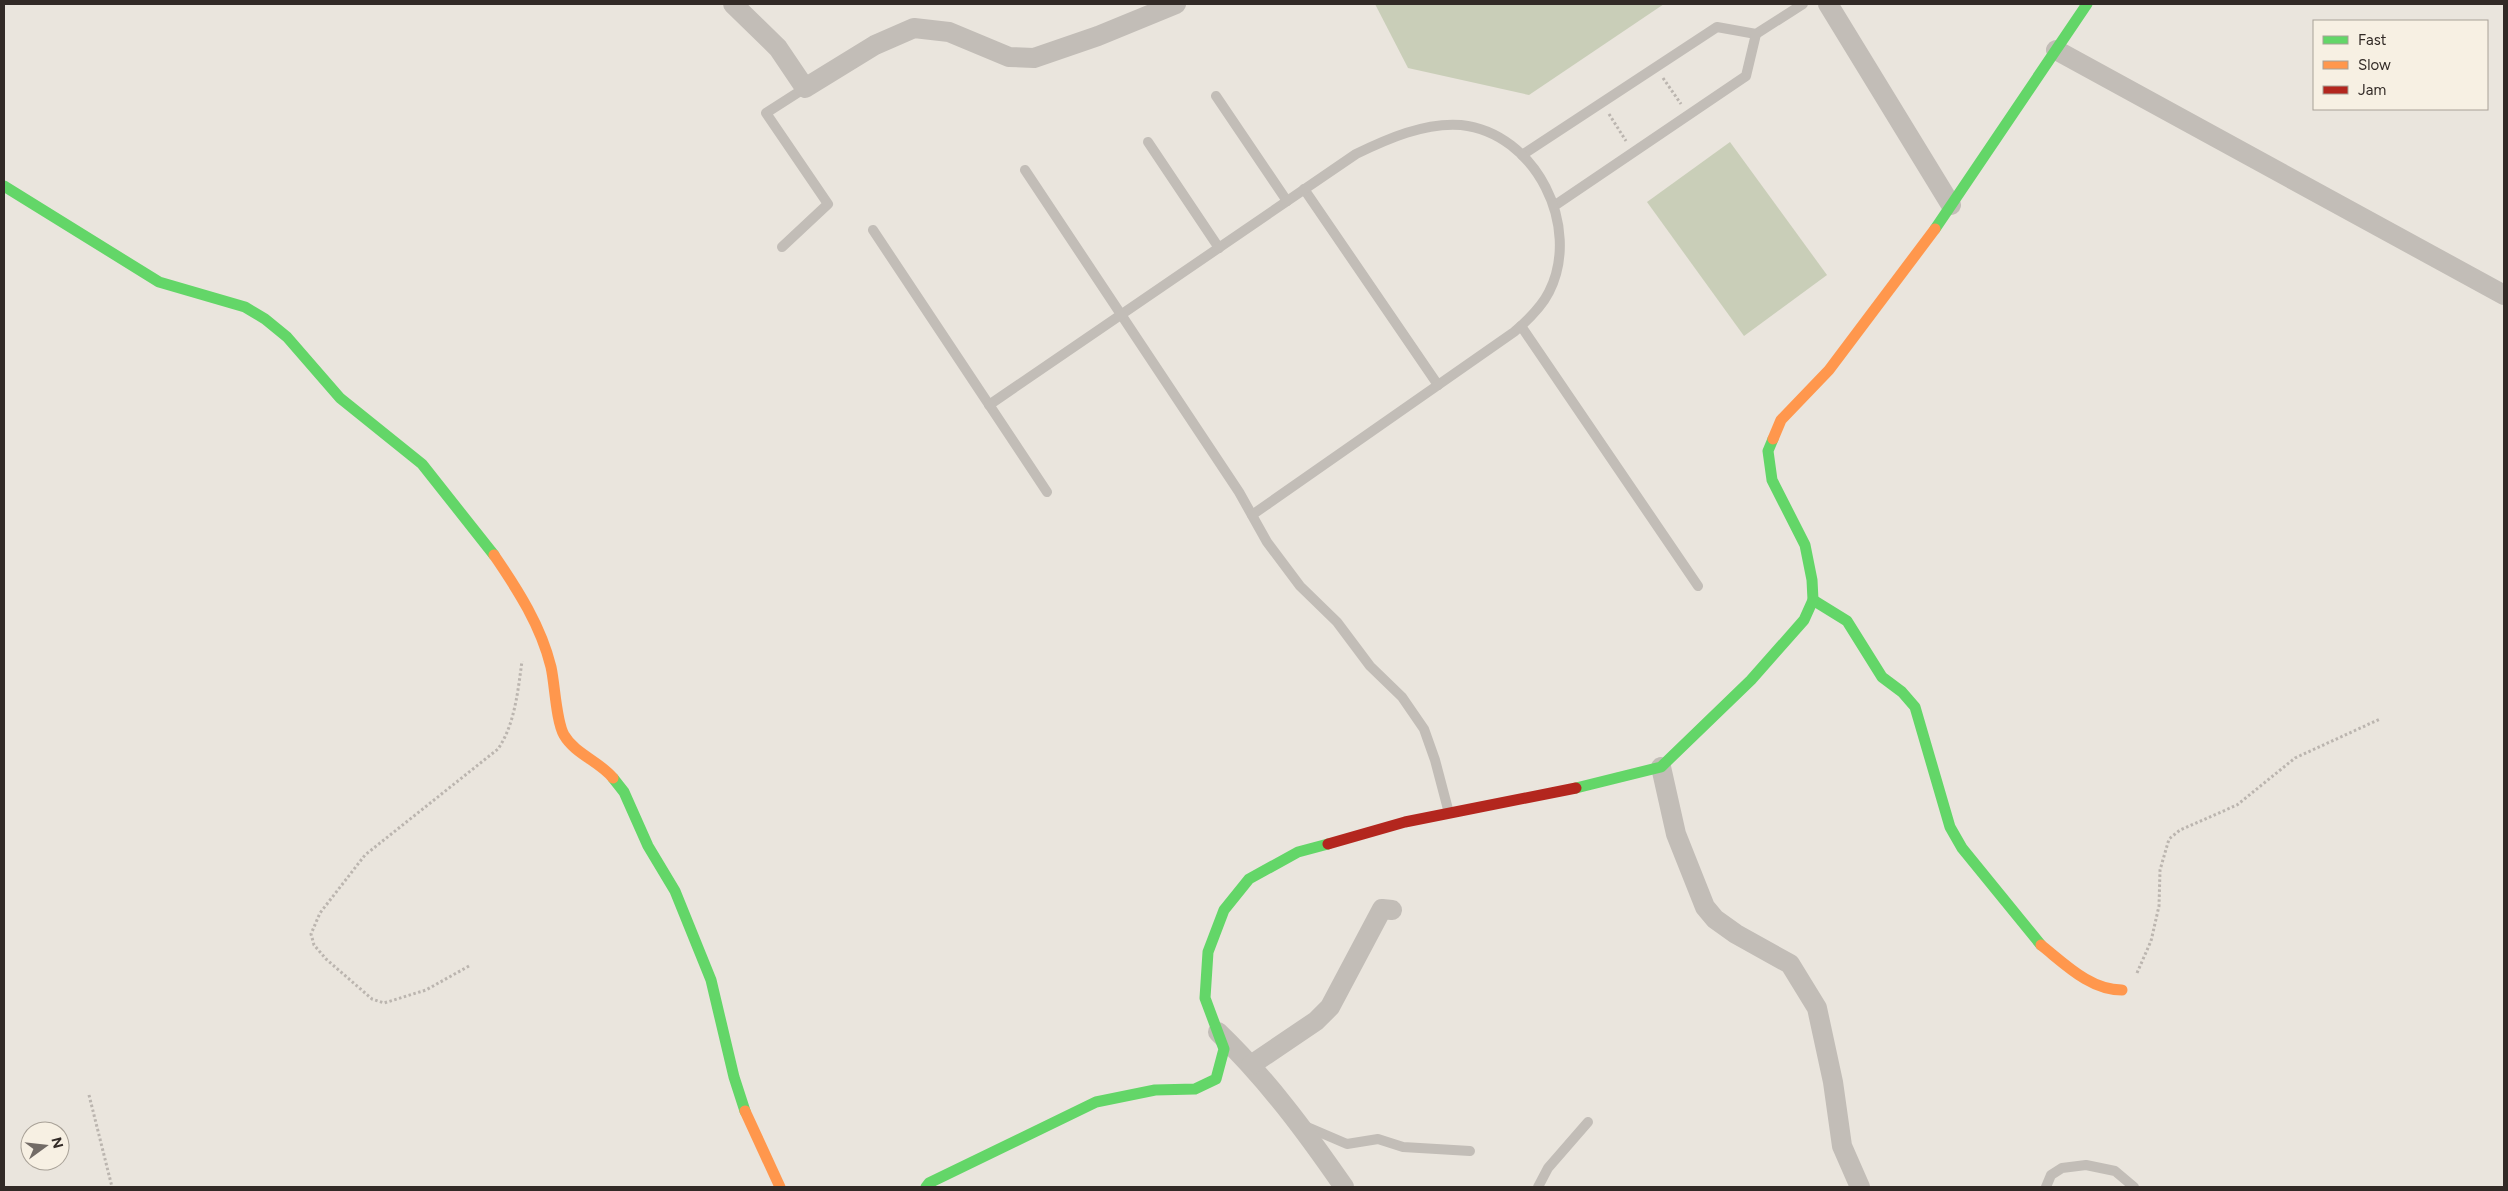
<svg xmlns="http://www.w3.org/2000/svg" width="2508" height="1191" font-family="Figtree,sans-serif">
  <style>
    .green { fill: #c9ceb8 }
    .lines { fill: none; stroke-linecap: round; stroke-linejoin: round }
    .path { stroke: #bbb5af; stroke-width: 3; stroke-dasharray: 2.5 2.5; stroke-linecap: butt }
    .lane { stroke: #c2bdb7; stroke-width: 10 }
    .street { stroke: #c2bdb7; stroke-width: 20 }
    .fast { stroke: #63d668; stroke-width: 11 }
    .slow { stroke: #ff974d; stroke-width: 11 }
    .jam { stroke: #b3261e; stroke-width: 11 }
  </style>
  <rect width="100%" height="100%" fill="#eae5dd"/>
  <g class="green">
    <polygon points="1375,4 1664,4 1529,95 1408,68"/>
    <polygon points="1730,142 1827,275 1744,336 1647,202"/>
  </g>
  <g class="lines">
    <g class="path">
      <polyline points="1663,78 1681,104"/>
      <polyline points="1609,114 1626,141"/>
      <path d="M469,966L426,990L384,1003L372,999L326,959L314,945L311,934L320,913L365,855L498,749C515,724 518,690 522,661"/>
      <polyline points="2137,973 2151,941 2159,906 2160,870 2169,839 2180,830 2237,805 2295,758 2380,719"/>
      <polyline points="89,1095 112,1187"/>
    </g>
    <g class="lane">
      <polyline points="1216,96 1287,201"/>
      <polyline points="1148,142 1219,248"/>
      <polyline points="1522,155 1717,27 1756,34 1803,4"/>
      <polyline points="1025,170 1239,492 1267,542 1300,586 1337,622 1370,666 1402,697 1424,729 1435,760 1449,813"/>
      <polyline points="1304,189 1438,385"/>
      <polyline points="1554,206 1746,76 1756,34"/>
      <polyline points="873,230 1047,492"/>
      <polyline points="782,247 828,204 766,113 805,88"/>
      <polyline points="1521,326 1698,586"/>
      <path d="M989,405L1356,154C1387,139 1425,122 1461,125C1536,133 1582,227 1549,292C1541,308 1527,321 1514,332L1252,515"/>
      <polyline points="1305,1126 1347,1144 1378,1139 1403,1147 1470,1151"/>
      <polyline points="1538,1187 1548,1168 1588,1122"/>
      <polyline points="2046,1187 2051,1175 2062,1168 2086,1165 2115,1171 2134,1187"/>
    </g>
    <g class="street">
      <polyline points="733,4 778,48 805,88 875,45 914,28 949,32 1009,57 1034,58 1098,36 1176,4"/>
      <polyline points="1828,4 1951,205"/>
      <polyline points="2056,50 2504,295"/>
      <polyline points="1661,767 1676,834 1705,907 1715,919 1736,934 1790,964 1817,1008 1833,1082 1842,1146 1860,1187"/>
      <path d="M1218,1032C1266,1078 1306,1132 1344,1187"/>
      <polyline points="1251,1065 1316,1021 1330,1007 1382,909 1392,910"/>
    </g>
    <g class="fast">
      <polyline points="4,186 159,282 245,307 265,319 287,337 340,398 422,464 494,555"/>
      <polyline points="1935,229 2087,4"/>
      <polyline points="1813,600 1847,621 1882,677 1902,692 1915,707 1950,827 1962,848 2041,945"/>
      <polyline points="613,778 624,792 648,846 675,891 711,980 734,1077 745,1111"/>
      <polyline points="1576,788 1661,767 1751,680 1804,620 1813,600 1812,580 1805,545 1772,480 1768,451 1773,439"/>
      <polyline points="926,1187 929,1183 1096,1102 1155,1090 1195,1089 1216,1079 1224,1049 1205,998 1208,952 1224,910 1249,879 1298,852 1328,844"/>
    </g>
    <g class="slow">
      <polyline points="1773,439 1781,420 1829,370 1935,229"/>
      <path d="M494,555C518,590 541,626 551,667C555,685 556,721 564,735C575,754 599,761 613,778"/>
      <path d="M2041,945C2065,964 2090,990 2122,990"/>
      <polyline points="745,1111 780,1187"/>
    </g>
    <polyline class="jam" points="1328,844 1405,822 1576,788"/>
  </g>
  <rect width="2508" height="1191" fill="none" stroke="#322a26" stroke-width="10"/>
  <rect x="2313" y="20" width="175" height="90" fill="#f7f0e3" stroke="#a8a197"/>
  <rect x="2323" y="36" width="25" height="8" fill="#63d668" stroke="#a8a197"/>
  <text x="2358" y="45" font-size="15" fill="#322a26">Fast</text>
  <rect x="2323" y="61" width="25" height="8" fill="#ff974d" stroke="#a8a197"/>
  <text x="2358" y="70" font-size="15" fill="#322a26">Slow</text>
  <rect x="2323" y="86" width="25" height="8" fill="#b3261e" stroke="#a8a197"/>
  <text x="2358" y="95" font-size="15" fill="#322a26">Jam</text>
  <g transform="translate(45 1146) rotate(75)"><circle r="24" fill="#f7f0e3" stroke="#a8a197"/>
  <path d="M0-4L9 19L0 12L-9 19Z" fill="#726b66"/>
  <text y="-8" font-size="14" font-weight="bold" text-anchor="middle" fill="#322a26">N</text>
  </g>
</svg>
